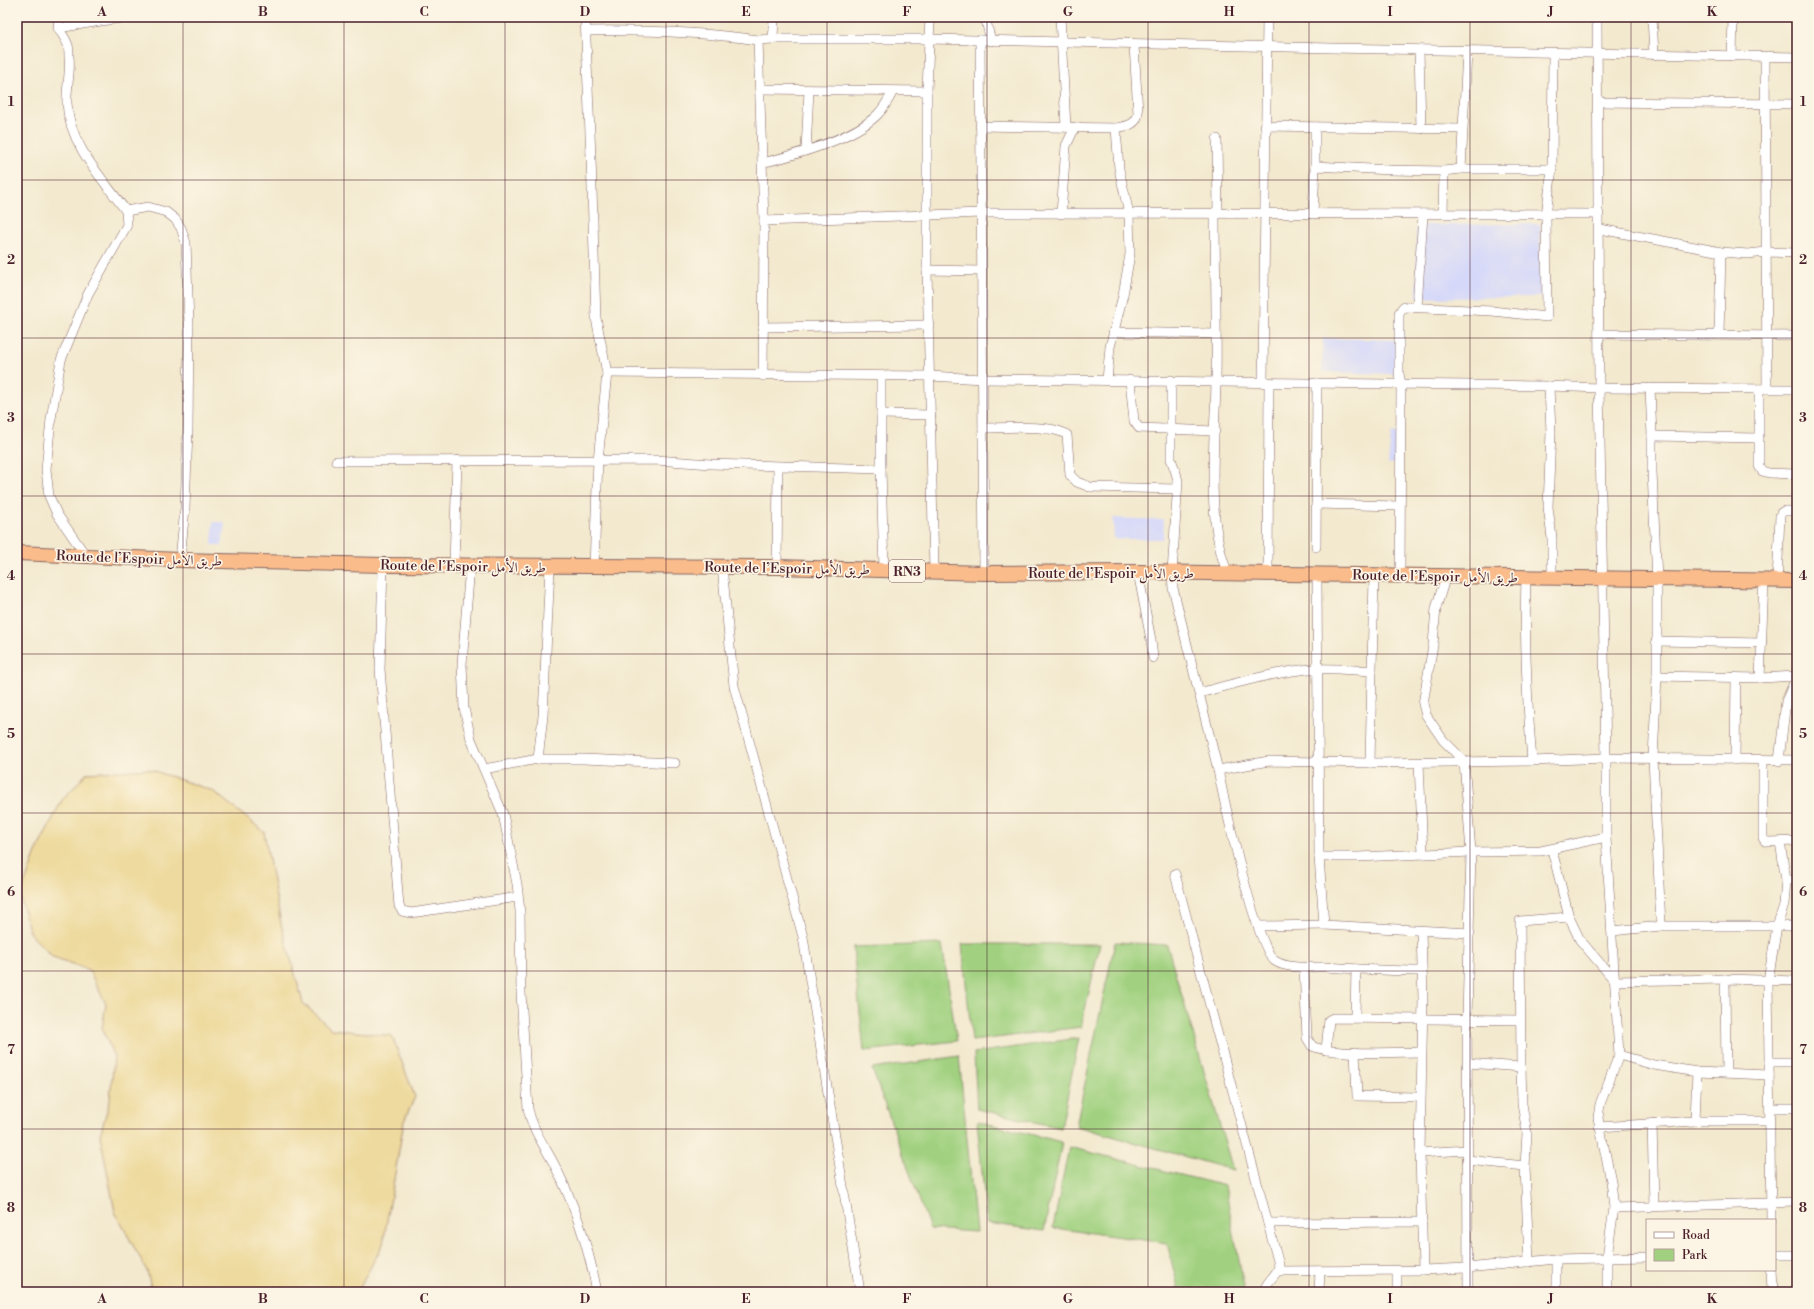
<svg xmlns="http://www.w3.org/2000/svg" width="1814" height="1309" font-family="'Libre Bodoni',Amiri,serif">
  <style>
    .built { fill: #d5d8f9 }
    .green { fill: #a1d180; stroke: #767856 }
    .sand { fill: #eeda9e; stroke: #9c7c64 }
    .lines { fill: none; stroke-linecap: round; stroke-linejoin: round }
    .minor-casing { stroke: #856664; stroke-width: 10 }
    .highway-casing { stroke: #856664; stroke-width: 16 }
    .minor { stroke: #fff; stroke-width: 9 }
    .highway { stroke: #fabc8b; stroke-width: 14 }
    .grid { fill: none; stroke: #4a1f2b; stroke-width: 1; stroke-opacity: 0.55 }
    .labels { text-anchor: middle; stroke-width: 3.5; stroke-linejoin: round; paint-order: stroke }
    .shield { fill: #fcf5e5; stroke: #7f5f63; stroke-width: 1 }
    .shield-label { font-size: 13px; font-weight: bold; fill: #4a1f2b }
    .street-label { font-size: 14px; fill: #4a1f2b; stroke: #fcf5e5 }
    .neatline { fill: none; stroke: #4a1f2b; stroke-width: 1.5 }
    .grid-label { font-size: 13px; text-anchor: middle; font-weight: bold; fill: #4a1f2b }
  </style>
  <rect width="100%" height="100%" fill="#fcf5e5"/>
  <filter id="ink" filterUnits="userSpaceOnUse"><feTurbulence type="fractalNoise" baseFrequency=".025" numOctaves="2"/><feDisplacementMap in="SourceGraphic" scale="8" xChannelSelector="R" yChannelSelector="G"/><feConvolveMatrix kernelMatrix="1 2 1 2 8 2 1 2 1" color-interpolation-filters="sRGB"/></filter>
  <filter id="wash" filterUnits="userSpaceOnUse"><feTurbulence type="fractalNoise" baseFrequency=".012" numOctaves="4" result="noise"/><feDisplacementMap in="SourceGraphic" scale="16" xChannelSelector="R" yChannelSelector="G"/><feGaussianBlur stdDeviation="0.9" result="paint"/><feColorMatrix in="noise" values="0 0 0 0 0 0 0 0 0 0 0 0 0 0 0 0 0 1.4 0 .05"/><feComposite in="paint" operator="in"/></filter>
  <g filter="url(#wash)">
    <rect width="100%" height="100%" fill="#f3e9cf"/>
    <g class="built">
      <polygon points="1540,224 1541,297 1417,298 1416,225"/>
      <polygon points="1323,338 1395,340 1397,374 1322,372"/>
      <polygon points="1397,433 1397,463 1388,464 1391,434"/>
      <polygon points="1113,518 1164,520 1163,539 1114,539"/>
      <polygon points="213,522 225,522 222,545 212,545"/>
    </g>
    <g class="green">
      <polygon points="1115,942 1167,945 1233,1170 1076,1126"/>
      <polygon points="942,944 957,1041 864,1051 853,947"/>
      <polygon points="962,944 1100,944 1081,1027 972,1041"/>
      <polygon points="1079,1038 1061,1128 977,1109 974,1053"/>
      <polygon points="959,1056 976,1232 930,1229 872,1069"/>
      <polygon points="977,1121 1062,1142 1044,1231 987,1223"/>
      <polygon points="1069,1147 1225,1186 1244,1287 1242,1292 1179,1292 1167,1243 1053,1228"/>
    </g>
    <polygon class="sand" points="149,769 213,791 264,832 281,924 303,1003 331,1029 392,1036 415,1097 404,1121 383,1244 357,1292 152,1292 147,1271 115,1212 100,1135 110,1100 114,1057 102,1028 106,1004 89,970 53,957 30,934 20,896 37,850 62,800 87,773"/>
  </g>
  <g filter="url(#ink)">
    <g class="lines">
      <g class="minor-casing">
        <g id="minor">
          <path d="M58,17C58,34 63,32 68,45C69,49 69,53 69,57C71,73 66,88 67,103C69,145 103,179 126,211L127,225L88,294L61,360L51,419L46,469L49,496L57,514L86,556"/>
          <polyline points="585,17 591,157 596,318 607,373 598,460 594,567"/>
          <polyline points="930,17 927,91 927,270 934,571"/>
          <polyline points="985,17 991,41"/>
          <polyline points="1060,17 1066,127"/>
          <polyline points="1597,17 1599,388 1606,758 1797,760"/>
          <polyline points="1652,17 1654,55"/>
          <polyline points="58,28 126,17"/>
          <path d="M586,31C644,30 701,32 758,40"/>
          <polyline points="773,39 774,17"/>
          <polyline points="980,40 984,573"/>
          <polyline points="1419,50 1421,129"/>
          <polyline points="1732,56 1733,17"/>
          <polyline points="1765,57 1767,389"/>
          <polyline points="760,89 927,91"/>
          <polyline points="1598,102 1797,104"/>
          <path d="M980,126L1116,128C1127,126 1137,125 1138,113L1134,45"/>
          <polyline points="1265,126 1462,129"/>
          <polyline points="1315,127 1315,166 1390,170 1444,171 1461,169 1552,169"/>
          <polyline points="1217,139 1218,212"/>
          <polyline points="806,150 809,90"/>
          <path d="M762,163C795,155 855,138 878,114C885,107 889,99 893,91"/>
          <polyline points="1461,169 1467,51"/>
          <polyline points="126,211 148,207 166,212 175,219 181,228 186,243 189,323 188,430 185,508 180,560"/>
          <path d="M1215,212C1215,269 1217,326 1216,382C1215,442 1205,519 1228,574"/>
          <polyline points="1443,213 1444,171"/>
          <polyline points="1061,214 1066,146 1075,127"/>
          <polyline points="1313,214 1315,166"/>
          <polyline points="764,221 758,40 773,39 929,39 1331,48 1797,57"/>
          <polyline points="1600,229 1721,252 1748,254 1766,252 1797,253"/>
          <polyline points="927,270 981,271"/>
          <polyline points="1417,307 1423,214"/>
          <polyline points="763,327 929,325"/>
          <polyline points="1113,332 1216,334"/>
          <polyline points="1599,334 1797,336"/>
          <polyline points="1719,335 1721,252"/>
          <polyline points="607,373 930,376 982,379 1549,386 1599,388 1797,389"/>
          <polyline points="763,376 764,221 981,213 1599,214"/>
          <polyline points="881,376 881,469 884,570"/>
          <polyline points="1107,380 1110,347 1123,295 1130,254 1129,214 1119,169 1116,128"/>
          <polyline points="1130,380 1134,421 1139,428 1215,431"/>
          <polyline points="1171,380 1171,459 1176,473 1178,481 1172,573 1173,588 1218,770 1269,761 1370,763"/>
          <polyline points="1263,382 1267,17"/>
          <polyline points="1549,386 1551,432 1548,507 1552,538 1552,577"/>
          <polyline points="1650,388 1652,436 1652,472 1657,580 1657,676 1653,758 1661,926"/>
          <polyline points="1759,389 1759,466 1762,471 1769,473 1797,474"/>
          <polyline points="881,414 931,415"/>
          <path d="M983,428C1003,428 1053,424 1067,435L1070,475L1077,482L1090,487L1177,489"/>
          <polyline points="1652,436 1758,438"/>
          <polyline points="336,461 656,460 711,464 881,469"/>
          <polyline points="1316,504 1399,506"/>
          <polyline points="1316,547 1317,383"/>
          <polyline points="383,565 380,669 399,906 402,911 411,913 518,897"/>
          <polyline points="454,566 457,460"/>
          <path d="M470,566L462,664L464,708L471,739L503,814L517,884L520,911L521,993L528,1109C533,1132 547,1149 557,1170C576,1208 589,1250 597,1292"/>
          <polyline points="722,567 734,686 803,937 860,1292"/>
          <polyline points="777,567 778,467"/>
          <polyline points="1138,572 1151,640 1153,658"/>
          <polyline points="1268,574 1269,382"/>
          <polyline points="1374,575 1370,763 1532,761 1606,758 1606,837 1619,1055"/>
          <polyline points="1400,575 1401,384 1399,374 1399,313 1403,307 1492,311 1547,317 1546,215 1552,169 1553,53"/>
          <polyline points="1446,576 1436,608 1433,645 1423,704 1426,715 1443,740 1464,761 1471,852 1467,1018 1468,1292"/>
          <path d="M1526,577C1524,639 1527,700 1532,761"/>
          <polyline points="1777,581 1780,516 1781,513 1784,511 1797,511"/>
          <polyline points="1317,582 1319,857 1324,925 1470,933"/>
          <polyline points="1656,641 1762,643"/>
          <polyline points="1657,676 1760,678 1797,676"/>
          <polyline points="1760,678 1764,580"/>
          <path d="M1199,693C1233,684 1267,674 1301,670C1324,667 1349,670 1372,671"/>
          <polyline points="538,759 543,716 550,567"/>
          <polyline points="1735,760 1736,677"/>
          <polyline points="1763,760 1763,838 1765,841 1768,842 1797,841"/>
          <polyline points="1779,761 1786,701 1797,676"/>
          <polyline points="1419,763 1423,854"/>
          <polyline points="484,769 538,759 583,759 675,763"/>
          <path d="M1218,770C1224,800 1256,947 1275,961C1287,969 1311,967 1325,967C1357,969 1390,971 1422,971"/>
          <polyline points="1552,850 1569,917 1580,940 1615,981 1725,979 1797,981"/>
          <polyline points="1319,857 1358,857 1471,852 1541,851 1606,837"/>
          <path d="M1175,874L1279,1265C1278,1276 1265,1281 1264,1292"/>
          <polyline points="1786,880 1797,880"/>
          <polyline points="1258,926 1324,925"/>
          <polyline points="1421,931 1423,999 1420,1153 1423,1270"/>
          <polyline points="1612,931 1661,926 1797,926"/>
          <path d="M1304,968L1307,1038L1312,1046C1334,1056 1394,1052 1421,1052"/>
          <polyline points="1725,979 1726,1072"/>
          <polyline points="1355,1017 1356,969"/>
          <polyline points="1326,1050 1329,1020 1333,1018 1520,1020"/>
          <polyline points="1355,1052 1357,1096 1420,1097"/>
          <polyline points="1769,1062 1797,1062"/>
          <polyline points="1468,1063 1521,1067 1522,1104 1527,1133 1525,1166 1529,1262"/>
          <polyline points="1521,1067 1520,921 1569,917"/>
          <polyline points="1770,1108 1797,1108"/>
          <polyline points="1695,1121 1697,1072"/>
          <polyline points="1652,1123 1654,1206"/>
          <polyline points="1599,1127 1695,1121 1769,1121"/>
          <polyline points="1420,1153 1467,1150"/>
          <polyline points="1467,1160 1525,1166"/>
          <polyline points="1614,1208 1797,1202"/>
          <polyline points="1771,1220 1768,981 1777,926 1784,905 1786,880 1780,842"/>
          <polyline points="1268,1223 1422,1222"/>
          <polyline points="1775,1255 1797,1255"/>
          <polyline points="1771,1270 1772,1292"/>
          <polyline points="1279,1271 1423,1270 1467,1268 1556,1259 1647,1257"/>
          <polyline points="1397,1271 1397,1292"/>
          <polyline points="1319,1292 1320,1271"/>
          <polyline points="1556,1292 1556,1259"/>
          <polyline points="1607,1292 1607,1257 1614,1208 1611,1181 1598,1118 1600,1104 1619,1055 1654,1065 1697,1072 1769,1075"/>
        </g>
      </g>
      <g class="highway-casing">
        <polyline id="highway" points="17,553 180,560 383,565 777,567 984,573 1138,572 1797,581"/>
      </g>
      <use href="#minor" class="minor"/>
      <use href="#highway" class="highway"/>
    </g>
  </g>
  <path class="grid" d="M183,17V1292M344,17V1292M505,17V1292M666,17V1292M827,17V1292M987,17V1292M1148,17V1292M1309,17V1292M1470,17V1292M1631,17V1292M17,180H1797M17,338H1797M17,496H1797M17,654H1797M17,813H1797M17,971H1797M17,1129H1797"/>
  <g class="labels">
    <rect class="shield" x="889" y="560" width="36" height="22" rx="3"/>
    <g class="shield-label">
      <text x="907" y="576">RN3</text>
    </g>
    <g class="street-label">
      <text transform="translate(139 558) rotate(2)" y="5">Route de l’Espoir طريق الأمل</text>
      <text transform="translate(463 566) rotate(1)" y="5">Route de l’Espoir طريق الأمل</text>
      <text transform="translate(787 568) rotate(1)" y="5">Route de l’Espoir طريق الأمل</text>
      <text x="1111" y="578">Route de l’Espoir طريق الأمل</text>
      <text transform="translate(1435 576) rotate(1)" y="5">Route de l’Espoir طريق الأمل</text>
    </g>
  </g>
  <rect width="1814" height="1309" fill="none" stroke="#fcf5e5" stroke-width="44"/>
  <rect x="1646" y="1219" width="130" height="52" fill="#fcf5e5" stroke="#b59f9b"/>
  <rect x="1654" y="1232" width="20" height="6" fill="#ffffff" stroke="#b59f9b"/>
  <text x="1682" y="1239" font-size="12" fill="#4a1f2b">Road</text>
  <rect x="1654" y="1249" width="20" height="12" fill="#a1d180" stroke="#b59f9b"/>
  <text x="1682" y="1259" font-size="12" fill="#4a1f2b">Park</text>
  <rect x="22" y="22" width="1770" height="1265" class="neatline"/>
  <g class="grid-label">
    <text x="102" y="16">A</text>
    <text x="263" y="16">B</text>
    <text x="424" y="16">C</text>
    <text x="585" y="16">D</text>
    <text x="746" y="16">E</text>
    <text x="907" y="16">F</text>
    <text x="1068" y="16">G</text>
    <text x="1229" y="16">H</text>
    <text x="1390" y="16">I</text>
    <text x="1551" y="16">J</text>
    <text x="1712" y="16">K</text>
    <text x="11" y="106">1</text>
    <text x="1803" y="106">1</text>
    <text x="11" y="264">2</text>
    <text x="1803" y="264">2</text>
    <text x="11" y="422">3</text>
    <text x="1803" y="422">3</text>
    <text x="11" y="580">4</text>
    <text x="1803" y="580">4</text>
    <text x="11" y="738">5</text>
    <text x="1803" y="738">5</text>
    <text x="11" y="896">6</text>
    <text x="1803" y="896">6</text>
    <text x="11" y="1054">7</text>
    <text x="1803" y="1054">7</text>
    <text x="11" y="1212">8</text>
    <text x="1803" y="1212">8</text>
    <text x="102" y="1303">A</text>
    <text x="263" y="1303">B</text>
    <text x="424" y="1303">C</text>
    <text x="585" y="1303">D</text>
    <text x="746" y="1303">E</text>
    <text x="907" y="1303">F</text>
    <text x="1068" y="1303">G</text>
    <text x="1229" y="1303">H</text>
    <text x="1390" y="1303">I</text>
    <text x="1551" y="1303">J</text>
    <text x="1712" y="1303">K</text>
  </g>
</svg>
